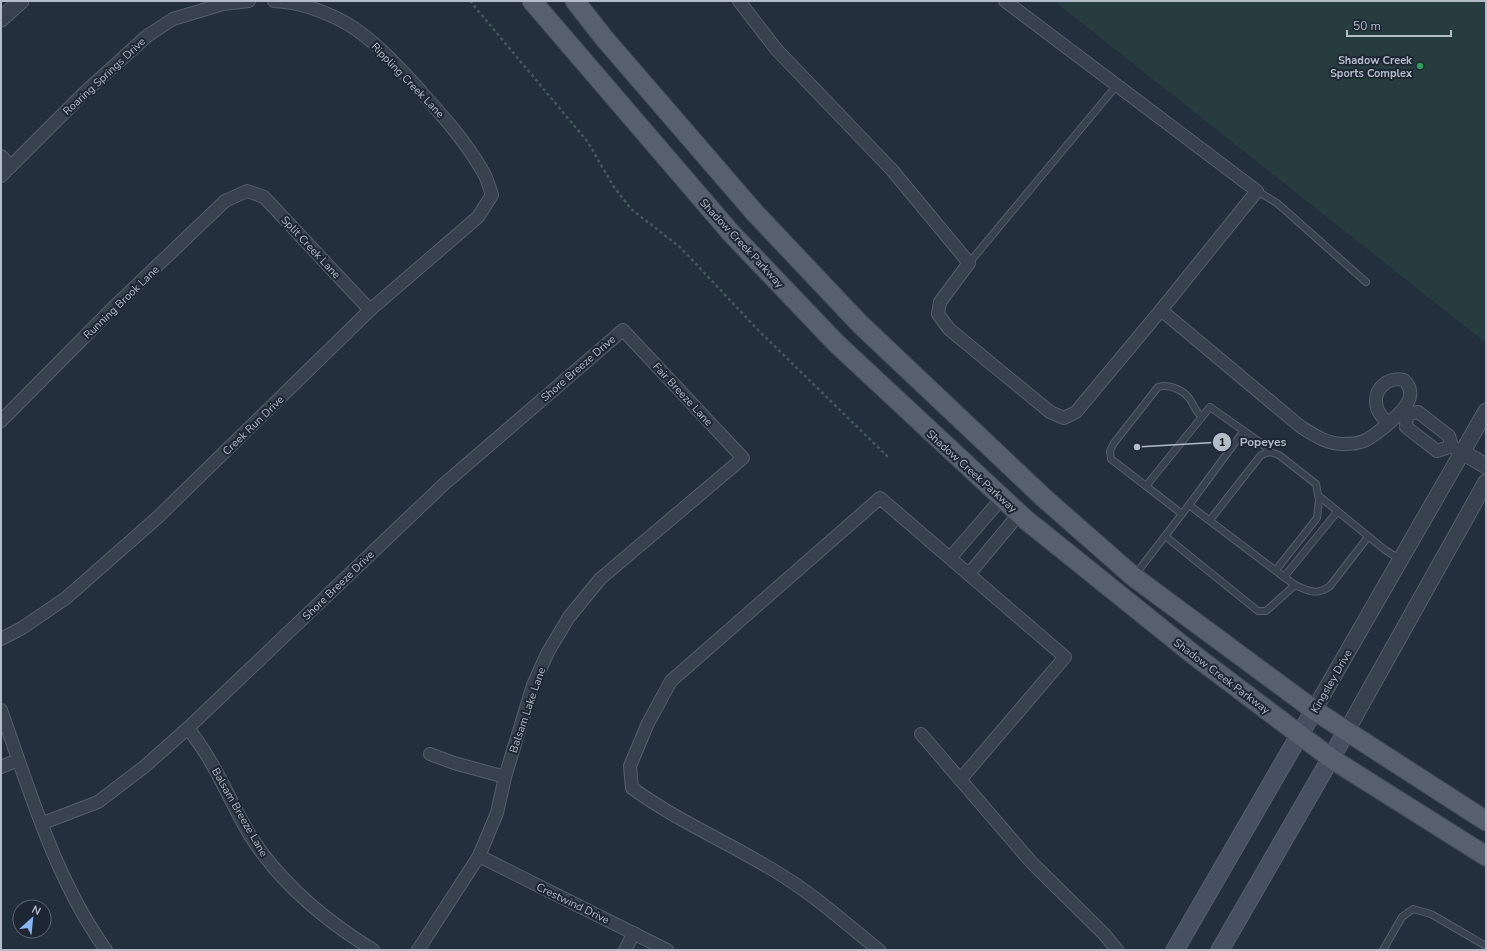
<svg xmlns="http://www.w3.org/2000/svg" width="1487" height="951" font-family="'Nunito Sans',sans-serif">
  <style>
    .green { fill: #263c3f }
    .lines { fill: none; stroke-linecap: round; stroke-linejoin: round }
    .service-casing { stroke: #565f6c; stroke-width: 8 }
    .minor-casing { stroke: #565f6c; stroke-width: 14 }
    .tertiary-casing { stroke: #565f6c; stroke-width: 17 }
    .secondary-casing { stroke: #565f6c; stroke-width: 19 }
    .primary-casing { stroke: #414a57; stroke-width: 21 }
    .path { stroke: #44595c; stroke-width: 2.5; stroke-dasharray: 3 3; stroke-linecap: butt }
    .service { stroke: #38414e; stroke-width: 6 }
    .minor { stroke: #38414e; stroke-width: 12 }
    .tertiary { stroke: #38414e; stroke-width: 15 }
    .secondary { stroke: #465061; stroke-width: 17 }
    .primary { stroke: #56606e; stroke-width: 19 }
    .leisure-dot { fill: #2e9e5b; stroke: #1d2633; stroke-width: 1.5 }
    .labels { text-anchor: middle; stroke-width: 4; stroke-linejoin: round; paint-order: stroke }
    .poi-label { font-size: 11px; font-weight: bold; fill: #b4bcc9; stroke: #1d2633; text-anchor: end }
    .street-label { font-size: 11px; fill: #b4bcc9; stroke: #1d2633 }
    .leader { fill: none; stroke: #b4bcc9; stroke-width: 1.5 }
    .callout-dot { fill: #b4bcc9; stroke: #1d2633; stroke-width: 1.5 }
    .mark-label { font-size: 12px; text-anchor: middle; font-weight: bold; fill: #111 }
    .callout-label { font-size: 12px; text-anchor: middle; font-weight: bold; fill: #b4bcc9; stroke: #1d2633; stroke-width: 4; stroke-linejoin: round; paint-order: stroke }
  </style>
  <rect width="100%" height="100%" fill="#242f3e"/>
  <polygon class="green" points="1054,1 1486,1 1486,343"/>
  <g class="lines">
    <g class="service-casing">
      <g id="service">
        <polyline points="1257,191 1277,203 1366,282"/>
        <polyline points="969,263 1117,85"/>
        <path d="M1146,486L1111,459L1110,451L1114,443L1158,387C1170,383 1185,391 1191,401C1195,408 1196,412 1202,417"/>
        <polyline points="1319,496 1385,550 1401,560"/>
        <polyline points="1189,505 1243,432"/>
        <polyline points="1182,514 1189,505 1284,577 1337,512"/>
        <polyline points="1210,520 1261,455 1270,452 1279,455 1316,484 1319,500 1317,518 1276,570"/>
        <polyline points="1165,536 1258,611 1266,611 1295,585 1284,577"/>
        <polyline points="1135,575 1182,514 1146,486 1210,407 1261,443 1270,452"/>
        <path d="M1295,585C1308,591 1317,596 1330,586L1368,537"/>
        <polyline points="1383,950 1402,917 1413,909 1431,914 1486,946"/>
      </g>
    </g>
    <g class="minor-casing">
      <g id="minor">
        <polyline points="739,1 776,49 892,170 969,263 940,302 938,314 949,329 1050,412 1064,418 1076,412 1161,310"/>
        <path d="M1005,1L1257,191L1161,310L1301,427C1314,435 1327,444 1343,444C1349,444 1359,443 1364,441C1373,437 1380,430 1387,425C1399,414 1421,397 1404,380C1387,376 1372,390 1377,408C1379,414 1384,419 1388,424"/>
        <polyline points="1,156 11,166"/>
        <polyline points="1,176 83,94 147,36 173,19 223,4 249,1"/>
        <polyline points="1407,414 1418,412 1449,436 1452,446 1462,452"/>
        <polyline points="1407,414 1406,427 1437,451 1452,446"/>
        <polyline points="1,421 117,304 225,201 247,191 264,197 370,310"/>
        <polyline points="950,558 1002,498"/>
        <polyline points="969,574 1019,514"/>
        <path d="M1,639L22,628L66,598L158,517L370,310L478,217L492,195C489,187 487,177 482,170C464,139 440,113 416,86C395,63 373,39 346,23C324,11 298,2 274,1"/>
        <path d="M1,710C30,791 55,879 106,950"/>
        <path d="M188,728C195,738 203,748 209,759C228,790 241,826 263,854C293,894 331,924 373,950"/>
        <polyline points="921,734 1032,863 1104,934 1117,950"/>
        <polyline points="430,754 454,763 505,777"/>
        <polyline points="1,767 18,760"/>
        <polyline points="43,823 98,802 144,767 188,728 443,485 623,330 743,458 600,579 569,617 548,652 533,685 505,777 497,813 479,856 418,950"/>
        <polyline points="479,856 667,950"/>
        <polyline points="625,950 634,933"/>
        <path d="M879,950C852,929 826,905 798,886C745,849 684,826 632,788L630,766L648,723L671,681L880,498L1065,657L960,780"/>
      </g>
    </g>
    <g class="tertiary-casing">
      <g id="tertiary">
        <polyline points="1,19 21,1"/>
        <polyline points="1462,452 1486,466"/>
        <polyline points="1314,710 1486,411"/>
        <polyline points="1346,732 1486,482"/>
      </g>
    </g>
    <g class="secondary-casing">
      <g id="secondary">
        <polyline points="1175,950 1314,710"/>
        <polyline points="1220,950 1346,732"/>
      </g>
    </g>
    <g class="primary-casing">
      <g id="primary">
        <polyline points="532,1 731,233 837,344 1025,519 1194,655 1332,759 1486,856"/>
        <polyline points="575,1 604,38 755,213 860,324 1044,498 1134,577 1314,710 1486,821"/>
      </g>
    </g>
    <polyline class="path" points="470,1 587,141 614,187 631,209 681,248 759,331 888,457"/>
    <use href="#service" class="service"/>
    <use href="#minor" class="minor"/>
    <use href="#tertiary" class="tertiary"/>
    <use href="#secondary" class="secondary"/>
    <use href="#primary" class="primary"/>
  </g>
  <circle class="leisure-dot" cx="1420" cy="66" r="4"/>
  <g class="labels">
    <g class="poi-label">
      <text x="1412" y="64">Shadow Creek<tspan x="1412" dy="13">Sports Complex</tspan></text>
    </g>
    <g class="street-label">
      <text transform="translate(104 76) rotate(-43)" y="4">Roaring Springs Drive</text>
      <text transform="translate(408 80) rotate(46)" y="4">Rippling Creek Lane</text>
      <text transform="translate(742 243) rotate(47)" y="4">Shadow Creek Parkway</text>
      <text transform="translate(311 247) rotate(47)" y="4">Split Creek Lane</text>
      <text transform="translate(121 302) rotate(-44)" y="4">Running Brook Lane</text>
      <text transform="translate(578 368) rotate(-41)" y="4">Shore Breeze Drive</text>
      <text transform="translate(683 394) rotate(47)" y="4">Fair Breeze Lane</text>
      <text transform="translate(253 425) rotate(-44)" y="4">Creek Run Drive</text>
      <text transform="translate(972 471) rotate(42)" y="4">Shadow Creek Parkway</text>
      <text transform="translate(338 585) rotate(-44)" y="4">Shore Breeze Drive</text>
      <text transform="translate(1222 676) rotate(37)" y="4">Shadow Creek Parkway</text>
      <text transform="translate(1331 681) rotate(-60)" y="4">Kingsley Drive</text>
      <text transform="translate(527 710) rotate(-71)" y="4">Balsam Lake Lane</text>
      <text transform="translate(240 812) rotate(60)" y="4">Balsam Breeze Lane</text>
      <text transform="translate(573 903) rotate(26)" y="4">Crestwind Drive</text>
    </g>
  </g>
  <path class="leader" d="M1137 447L1222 442"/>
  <g class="callout-dot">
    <circle cx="1137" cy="447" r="4"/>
    <circle cx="1222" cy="442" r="10"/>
  </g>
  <g class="mark-label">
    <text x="1222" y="446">1</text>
  </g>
  <g class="callout-label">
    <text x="1263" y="446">Popeyes</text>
  </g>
  <rect width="1487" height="951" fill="none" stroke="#b4bcc9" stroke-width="4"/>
  <g transform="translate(32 919) rotate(27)"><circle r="19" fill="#1d2633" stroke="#59626f"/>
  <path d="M0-3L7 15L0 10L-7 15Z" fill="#8ab4f8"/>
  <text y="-6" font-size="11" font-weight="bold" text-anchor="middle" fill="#b4bcc9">N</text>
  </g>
  <path d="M1347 30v6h104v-6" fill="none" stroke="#b4bcc9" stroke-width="2"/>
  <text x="1353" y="30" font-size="12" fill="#b4bcc9" stroke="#1d2633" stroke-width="3" paint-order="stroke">50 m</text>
</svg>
